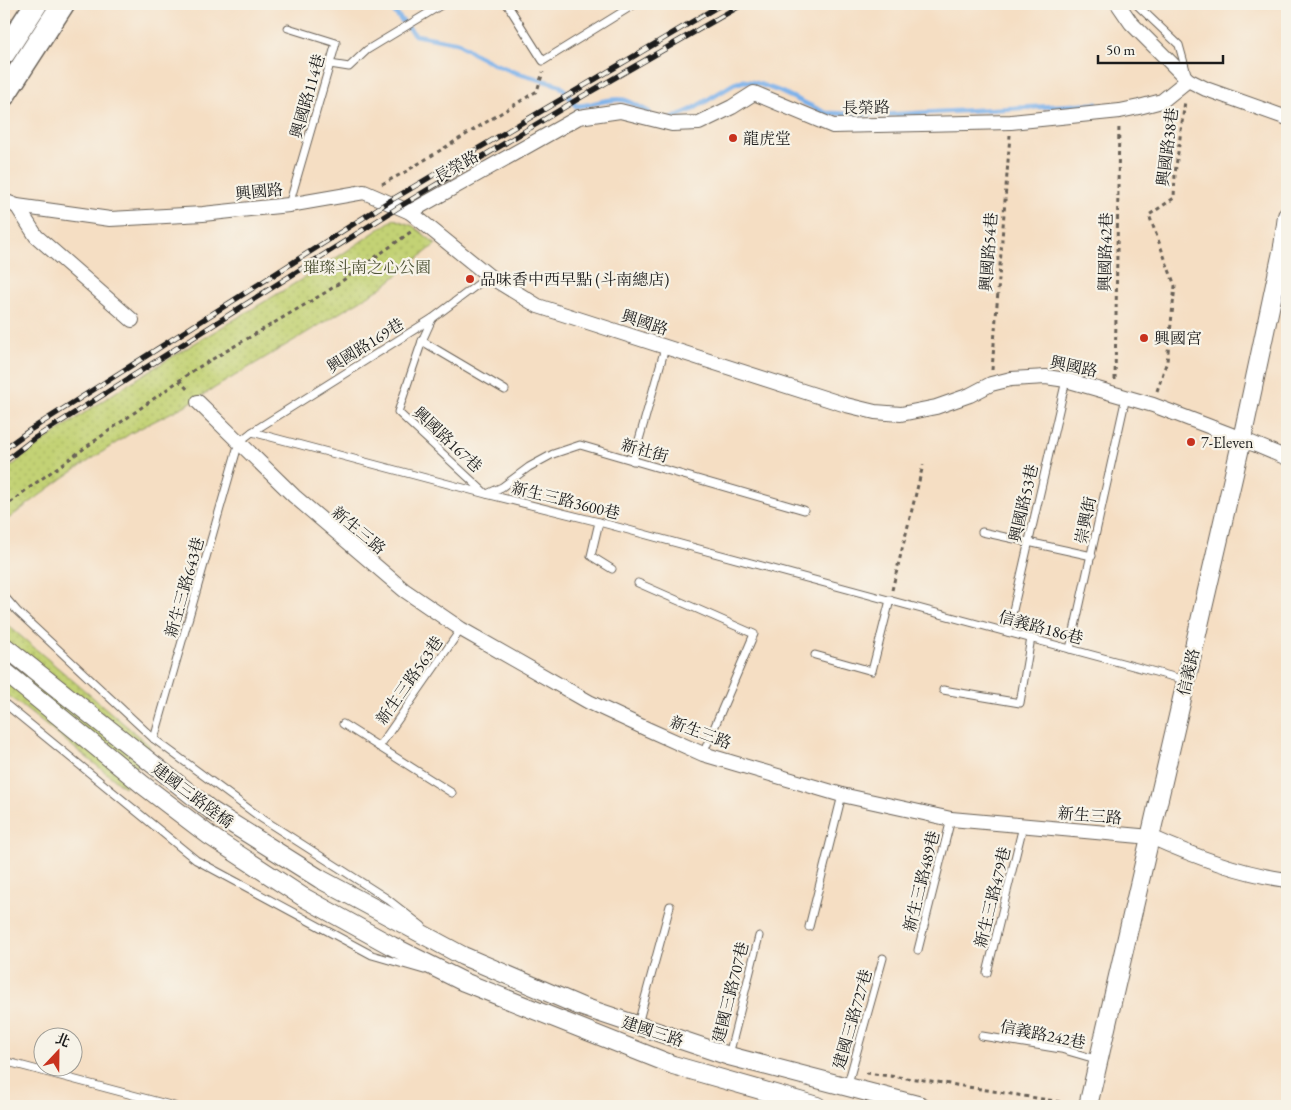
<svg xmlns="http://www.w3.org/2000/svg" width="1291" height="1110" font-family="'EB Garamond','Noto Serif TC',serif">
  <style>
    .grass { fill: url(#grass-dots); stroke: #707748 }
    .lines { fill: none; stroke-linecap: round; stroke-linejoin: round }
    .stream { stroke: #7bb1ea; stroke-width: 5 }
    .service-casing { stroke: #686056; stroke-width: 9 }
    .minor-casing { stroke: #686056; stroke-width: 16 }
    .tertiary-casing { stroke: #686056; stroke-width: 20 }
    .primary-casing { stroke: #686056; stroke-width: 25 }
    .path { stroke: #686056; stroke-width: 3; stroke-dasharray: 4 4; stroke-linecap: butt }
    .service { stroke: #fff; stroke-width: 7 }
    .minor { stroke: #fff; stroke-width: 14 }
    .tertiary { stroke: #fff; stroke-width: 18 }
    .primary { stroke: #fff; stroke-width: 22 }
    .rail-casing { stroke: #1c1c1c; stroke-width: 5.5 }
    .rail { stroke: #f7f3e8; stroke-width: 4; stroke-dasharray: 11; stroke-linecap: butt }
    .poi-dot { fill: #c8321e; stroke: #f7f3e8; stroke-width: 2 }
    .labels { text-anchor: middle; stroke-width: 4.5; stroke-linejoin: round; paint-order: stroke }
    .street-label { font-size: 16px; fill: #1c1c1c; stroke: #f7f3e8 }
    .poi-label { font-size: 16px; fill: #1c1c1c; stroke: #f7f3e8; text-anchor: start }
    .park-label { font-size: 16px; fill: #4e5336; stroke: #f7f3e8 }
  </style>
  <defs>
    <pattern id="grass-dots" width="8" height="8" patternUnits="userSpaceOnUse" patternTransform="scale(1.25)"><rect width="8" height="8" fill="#c3d274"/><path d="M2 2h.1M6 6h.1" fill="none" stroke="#a7b464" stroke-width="1.8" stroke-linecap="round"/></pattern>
  </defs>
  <rect width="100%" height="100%" fill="#f7f3e8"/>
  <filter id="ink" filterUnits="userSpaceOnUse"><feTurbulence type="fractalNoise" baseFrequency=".02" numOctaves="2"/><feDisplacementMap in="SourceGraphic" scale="10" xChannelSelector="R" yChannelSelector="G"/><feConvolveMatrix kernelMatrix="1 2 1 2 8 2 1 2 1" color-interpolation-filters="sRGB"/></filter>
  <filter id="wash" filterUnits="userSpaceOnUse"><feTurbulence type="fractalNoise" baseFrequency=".0096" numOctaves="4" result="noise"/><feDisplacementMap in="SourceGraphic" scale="20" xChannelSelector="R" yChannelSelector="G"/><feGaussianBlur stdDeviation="1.12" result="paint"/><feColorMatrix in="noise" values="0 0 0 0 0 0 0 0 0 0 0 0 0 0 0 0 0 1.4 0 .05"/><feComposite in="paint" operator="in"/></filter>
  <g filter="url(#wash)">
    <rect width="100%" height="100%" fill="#f5dec3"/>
    <g class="grass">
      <path d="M394,219L413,226L436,244L381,288L188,404L131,433L63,478L4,522V472C103,392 217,332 325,265C348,251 371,234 394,219Z"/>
      <polygon points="4,622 150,746 124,787 4,692"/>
    </g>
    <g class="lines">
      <g class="stream">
        <path d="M387,4L415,35L458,43L476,55L492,63L517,73L559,85L565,91L576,106C592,106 608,97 624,100C632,102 642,109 649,112"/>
        <polyline points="672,118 691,110 734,84 744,81 756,83 779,91 826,113 883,115 1096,104"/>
      </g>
    </g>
  </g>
  <g filter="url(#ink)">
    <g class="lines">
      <g class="service-casing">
        <g id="service">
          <polyline points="507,4 543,61 635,4"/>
          <polyline points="1136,4 1179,45 1187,74"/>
          <polyline points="288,28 336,43 289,205"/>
          <polyline points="330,64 349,67 367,50 443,4"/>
          <polyline points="432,319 422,341 398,412 484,492"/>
          <polyline points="422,341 505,390"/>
          <polyline points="252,432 433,318 489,276"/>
          <polyline points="633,461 665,348"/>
          <polyline points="487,494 502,487 529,467 553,454 580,445 804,510"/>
          <polyline points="599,522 591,556 612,569"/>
          <polyline points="982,532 1092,556"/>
          <polyline points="638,583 754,634 703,754"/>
          <polyline points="4,596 17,611 154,739 261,818 386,898 422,926"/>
          <polyline points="1008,632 1066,380"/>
          <polyline points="1070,649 1126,397"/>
          <polyline points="815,655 872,671 890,600"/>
          <polyline points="943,690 1020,703 1031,638"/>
          <polyline points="4,703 196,860 372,955 424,970"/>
          <polyline points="343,724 452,793"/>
          <polyline points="154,739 239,442 252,432 486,494 599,522 1185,680"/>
          <polyline points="379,747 461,629"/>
          <polyline points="809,927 842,795"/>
          <polyline points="918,950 951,819"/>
          <polyline points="987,973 1023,826"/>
          <polyline points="638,1024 670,906"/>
          <polyline points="982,1036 1061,1049 1099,1060"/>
          <polyline points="729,1055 759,936"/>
          <polyline points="4,1061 174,1106"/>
          <polyline points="847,1087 883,958"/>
        </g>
      </g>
      <g class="minor-casing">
        <g id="minor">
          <polyline points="1118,4 1131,23 1188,80 1206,89 1287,118"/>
          <polyline points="4,201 17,206 110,219 203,214 289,205 364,192 410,212 489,276 538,306 846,405 875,412 901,414 936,407 970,395 991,384 1011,379 1046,377 1066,380 1153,405 1242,439 1287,458"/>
          <polyline points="17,206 36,236 132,320"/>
          <polyline points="410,212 579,117 620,111 672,124 699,123 732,107 754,93 833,126 1011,122 1120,111 1139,107 1162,101 1188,80"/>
          <path d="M198,402L294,496L404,590L461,629L589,702L647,729L703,754L842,795L951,819L1151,837C1191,855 1243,874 1287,880"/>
        </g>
      </g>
      <g class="tertiary-casing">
        <g id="tertiary">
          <polyline points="1283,247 1287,216"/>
          <polyline points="4,646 212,811 320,879 463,956 580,1006 729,1056 921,1106"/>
          <polyline points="4,671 143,785 210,836 303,897 392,946 464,982 673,1065 817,1106"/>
          <polyline points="1088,1106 1242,439 1283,247 1287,238"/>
        </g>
      </g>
      <g class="primary-casing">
        <g id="primary">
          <polyline points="4,53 36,4"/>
          <polyline points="4,95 63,4"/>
        </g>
      </g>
      <g class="path">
        <polyline points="382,184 405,172 537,91 543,72"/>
        <polyline points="992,370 1010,135"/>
        <polyline points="179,380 189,391"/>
        <polyline points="1115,380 1119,124"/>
        <polyline points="1157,391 1167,361 1175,286 1149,215 1174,198 1175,174 1185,101"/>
        <polyline points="4,508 26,490 194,370 328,291 412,231"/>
        <polyline points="892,590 923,465"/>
        <polyline points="866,1073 931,1081 1073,1104"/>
      </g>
      <use href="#service" class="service"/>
      <use href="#minor" class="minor"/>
      <use href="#tertiary" class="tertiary"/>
      <use href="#primary" class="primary"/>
      <g class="rail-casing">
        <g id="rail">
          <polyline points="4,449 30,430 388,202 722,4"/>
          <polyline points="4,462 35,438 399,207 583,96 743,4"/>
        </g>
      </g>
      <use href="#rail" class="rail"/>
    </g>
  </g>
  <g class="poi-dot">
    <circle cx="733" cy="138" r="5"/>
    <circle cx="470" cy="279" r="5"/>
    <circle cx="1144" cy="338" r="5"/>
    <circle cx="1191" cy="442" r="5"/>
  </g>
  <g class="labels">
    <g class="street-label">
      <text transform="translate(307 96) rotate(-74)" y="6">興國路114巷</text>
      <text transform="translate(866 107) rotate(-1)" y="6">長榮路</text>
      <text transform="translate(1167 147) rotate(-83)" y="6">興國路38巷</text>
      <text transform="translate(456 166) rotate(-29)" y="6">長榮路</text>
      <text transform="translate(259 191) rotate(-6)" y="6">興國路</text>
      <text transform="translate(988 252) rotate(-86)" y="6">興國路54巷</text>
      <text transform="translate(1105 252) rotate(-89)" y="6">興國路42巷</text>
      <text transform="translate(645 322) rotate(18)" y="6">興國路</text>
      <text transform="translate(365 345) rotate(-32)" y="6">興國路169巷</text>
      <text transform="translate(1074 366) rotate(12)" y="6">興國路</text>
      <text transform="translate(448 439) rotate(43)" y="6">興國路167巷</text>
      <text transform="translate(645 450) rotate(16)" y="6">新社街</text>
      <text transform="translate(566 500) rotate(14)" y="6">新生三路3600巷</text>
      <text transform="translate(1023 503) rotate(-77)" y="6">興國路53巷</text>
      <text transform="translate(1085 520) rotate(-78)" y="6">崇興街</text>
      <text transform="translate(359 530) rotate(40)" y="6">新生三路</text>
      <text transform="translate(184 587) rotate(-74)" y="6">新生三路643巷</text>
      <text transform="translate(1041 627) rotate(15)" y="6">信義路186巷</text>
      <text transform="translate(1188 672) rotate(-77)" y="6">信義路</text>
      <text transform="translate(409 680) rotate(-55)" y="6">新生三路563巷</text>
      <text transform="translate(701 732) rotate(21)" y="6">新生三路</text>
      <text transform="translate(193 795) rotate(37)" y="6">建國三路陸橋</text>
      <text transform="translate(1090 815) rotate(5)" y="6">新生三路</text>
      <text transform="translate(921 881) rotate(-76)" y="6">新生三路489巷</text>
      <text transform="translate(992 897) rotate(-76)" y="6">新生三路479巷</text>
      <text transform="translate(730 992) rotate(-76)" y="6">建國三路707巷</text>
      <text transform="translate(852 1019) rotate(-74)" y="6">建國三路727巷</text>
      <text transform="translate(653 1031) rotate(18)" y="6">建國三路</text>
      <text transform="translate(1043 1034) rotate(11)" y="6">信義路242巷</text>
    </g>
    <g class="poi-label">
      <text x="743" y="144">龍虎堂</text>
      <text x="480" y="285">品味香中西早點 (斗南總店)</text>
      <text x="1154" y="344">興國宮</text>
      <text x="1201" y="448">7-Eleven</text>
    </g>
    <g class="park-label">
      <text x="367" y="273">璀璨斗南之心公園</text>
    </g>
  </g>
  <rect width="1291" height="1110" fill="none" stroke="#f7f3e8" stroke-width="20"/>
  <g transform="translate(58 1052) rotate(22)"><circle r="24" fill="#f7f3e8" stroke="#9f9d96"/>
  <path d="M0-4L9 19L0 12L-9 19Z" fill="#c8321e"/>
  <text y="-8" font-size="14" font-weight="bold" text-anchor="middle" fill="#1c1c1c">北</text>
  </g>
  <path d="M1098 55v8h125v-8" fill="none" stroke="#1c1c1c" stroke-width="2.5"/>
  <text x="1106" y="55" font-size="15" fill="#1c1c1c" stroke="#f7f3e8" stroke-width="4" paint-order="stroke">50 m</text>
</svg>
